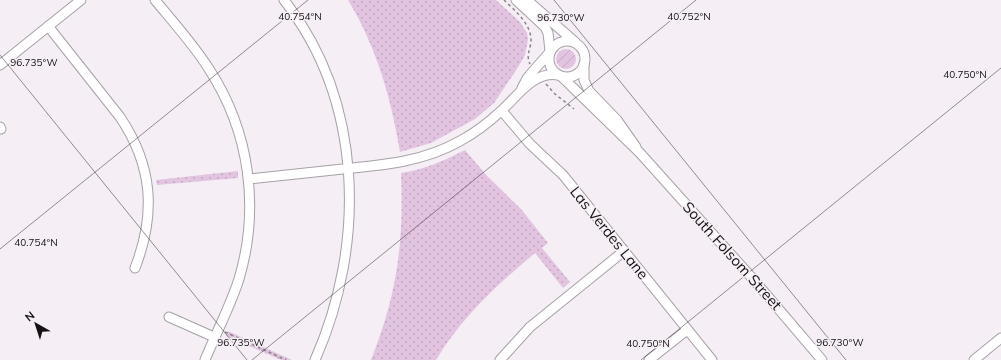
<svg xmlns="http://www.w3.org/2000/svg" width="1001" height="360" font-family="Mulish,sans-serif">
  <style>
    .park { fill: url(#park-dots) }
    .garden { fill: url(#garden-furrows) }
    .lines { fill: none; stroke-linecap: round; stroke-linejoin: round }
    .minor-casing { stroke: #a6a1a6; stroke-width: 11 }
    .path { stroke: #888488; stroke-width: 1.5; stroke-dasharray: 3 3; stroke-linecap: butt }
    .minor { stroke: #fff; stroke-width: 9 }
    .ticks { fill: none; stroke: #141214; stroke-width: 1; stroke-opacity: 0.45 }
    .labels { text-anchor: middle; stroke-width: 3; stroke-linejoin: round; paint-order: stroke }
    .street-label { font-size: 15px; fill: #141214; stroke: #f5eff5 }
    .ticks-label { font-size: 10px; text-anchor: middle; fill: #141214; stroke: #f5eff5; stroke-width: 3; stroke-linejoin: round; paint-order: stroke }
  </style>
  <defs>
    <pattern id="park-dots" width="8" height="8" patternUnits="userSpaceOnUse"><rect width="8" height="8" fill="#e2c4e1"/><path d="M2 2h.1M6 6h.1" fill="none" stroke="#c1a7c0" stroke-width="1.8" stroke-linecap="round"/></pattern>
    <pattern id="garden-furrows" width="10" height="10" patternUnits="userSpaceOnUse"><rect width="10" height="10" fill="#e2c4e1"/><path d="M-1 1l2-2M0 10L10 0M9 11l2-2" fill="none" stroke="#c1a7c0"/></pattern>
  </defs>
  <rect width="100%" height="100%" fill="#f5eff5"/>
  <g class="park">
    <path d="M348,0H496L520,22L527,33L528,39L525,55L517,69L494,103L475,119L431,143L400,152C391,98 377,48 348,0Z"/>
    <path d="M465,150L487,176L521,209L548,243L542,248L570,282L563,288L535,253C497,285 462,317 436,360H371C397,294 404,244 401,173C424,170 445,160 465,150Z"/>
    <polygon points="238,171 238,178 157,185 156,180"/>
    <polygon points="228,331 292,360 281,360 226,336"/>
  </g>
  <circle class="garden" cx="566" cy="59" r="10"/>
  <g class="lines">
    <g class="minor-casing">
      <g id="minor">
        <path d="M155,0C174,23 194,45 209,69C250,132 260,208 239,279C230,307 216,333 205,360"/>
        <path d="M284,0C364,102 366,245 315,360"/>
        <polyline points="516,0 545,27 548,33 550,51"/>
        <polyline points="527,0 575,42"/>
        <path d="M48,26L120,117C153,166 156,214 135,268"/>
        <circle cx="567" cy="59" r="18"/>
        <polyline points="584,64 584,80 589,91 617,120 636,147"/>
        <polyline points="0,65 81,0"/>
        <polyline points="562,77 640,153 753,279 822,360"/>
        <polyline points="522,88 528,77 549,53"/>
        <polyline points="502,111 530,144 563,175 712,360"/>
        <polyline points="0,127 1,129"/>
        <path d="M249,179C280,176 312,172 343,169C383,165 423,162 460,141C475,133 488,123 501,111C517,97 533,71 558,75"/>
        <polyline points="169,317 214,337"/>
        <polyline points="500,360 530,327 624,251"/>
        <polyline points="649,360 687,330"/>
        <polyline points="974,360 1001,338"/>
      </g>
    </g>
    <g class="path">
      <path d="M504,0C515,11 532,24 531,42C530,50 526,56 530,64"/>
      <polyline points="546,84 555,94 574,109"/>
      <polyline points="225,332 286,360"/>
    </g>
    <use href="#minor" class="minor"/>
  </g>
  <path class="ticks" d="M554,0L846,360M0,55L247,360M0,249L308,0M252,360L696,0M641,360L1001,68"/>
  <g class="labels">
    <g class="street-label">
      <text transform="translate(609 233) rotate(51)" y="5">Las Verdes Lane</text>
      <text transform="translate(732 256) rotate(48)" y="5">South Folsom Street</text>
    </g>
  </g>
  <g class="ticks-label">
    <text x="300" y="20">40.754°N</text>
    <text x="689" y="20">40.752°N</text>
    <text x="561" y="21">96.730°W</text>
    <text x="34" y="66">96.735°W</text>
    <text x="965" y="78">40.750°N</text>
    <text x="36" y="246">40.754°N</text>
    <text x="241" y="346">96.735°W</text>
    <text x="840" y="346">96.730°W</text>
    <text x="648" y="347">40.750°N</text>
  </g>
  <g transform="translate(36 324) rotate(321)" stroke="#f5eff5" stroke-width="3" paint-order="stroke">
  <path d="M0-3L7 15L0 10L-7 15Z" fill="#141214"/>
  <text y="-6" font-size="11" font-weight="bold" text-anchor="middle" fill="#141214">N</text>
  </g>
</svg>
